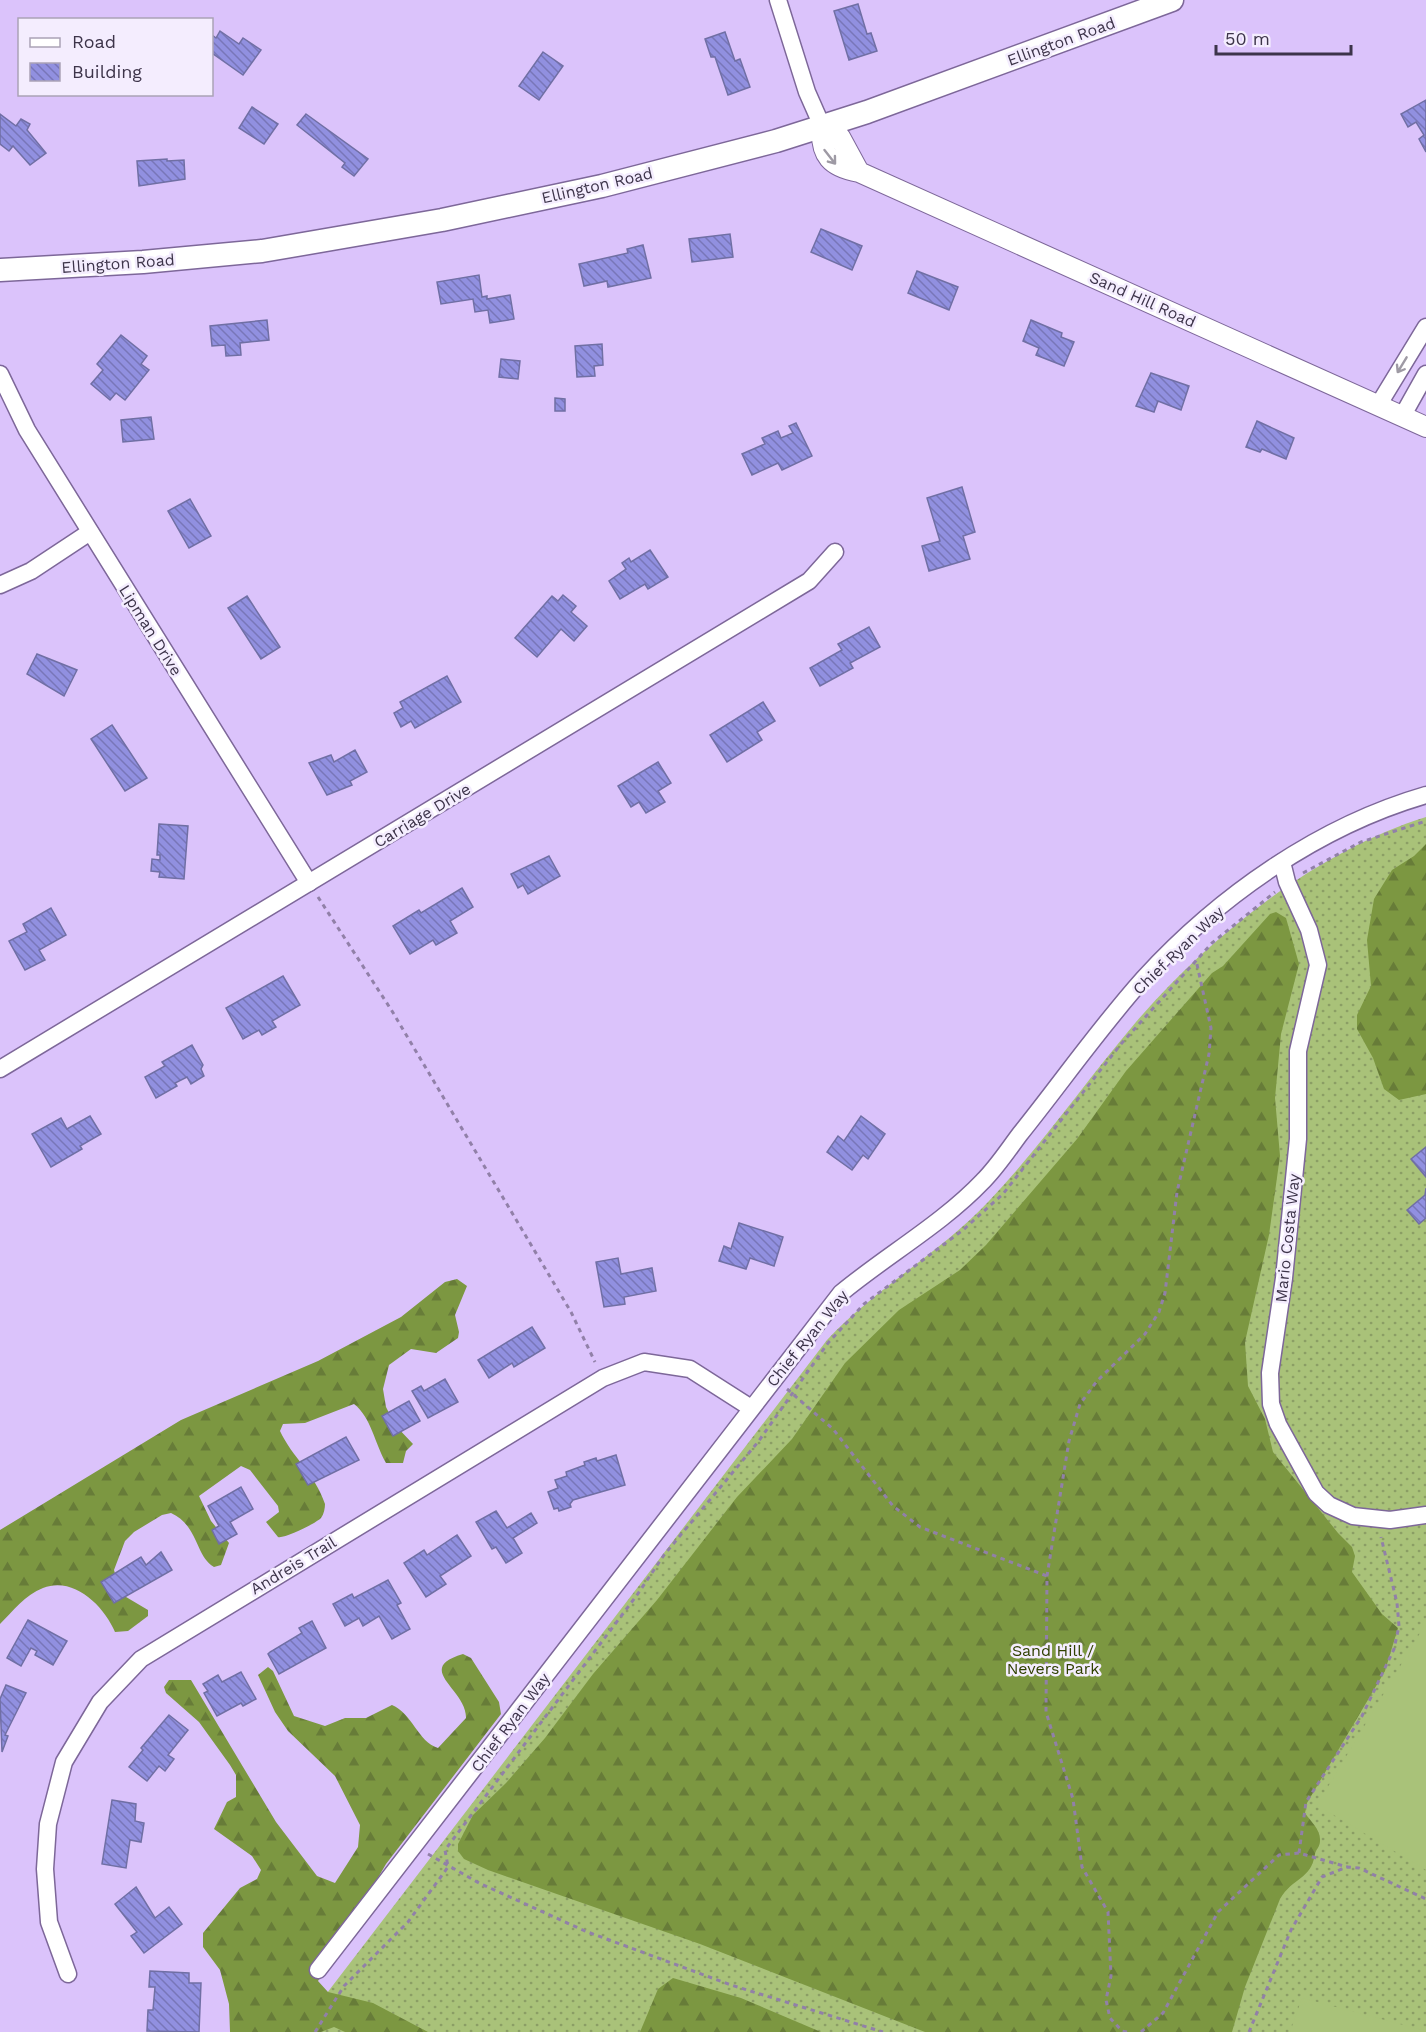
<svg xmlns="http://www.w3.org/2000/svg" width="1426" height="2032" font-family="'Work Sans',sans-serif">
  <style>
    .grass { fill: url(#grass-dots) }
    .forest { fill: url(#forest-firs) }
    .pitch { fill: #a9c279 }
    .building { fill: url(#building-back-hatch); stroke: #706fa4; stroke-width: 1.5 }
    .lines { fill: none; stroke-linecap: round; stroke-linejoin: round }
    .minor-casing { stroke: #7d6799; stroke-width: 19 }
    .tertiary-casing { stroke: #7d6799; stroke-width: 22 }
    .secondary-casing { stroke: #7d6799; stroke-width: 25 }
    .path { stroke: #9180a8; stroke-width: 3; stroke-dasharray: 4.5 4.5; stroke-linecap: butt }
    .minor { stroke: #fff; stroke-width: 16 }
    .tertiary { stroke: #fff; stroke-width: 20 }
    .secondary { stroke: #fff; stroke-width: 22 }
    .oneway { stroke: #9e9aa4 }
    .labels { text-anchor: middle; stroke-width: 5; stroke-linejoin: round; paint-order: stroke }
    .street-label { font-size: 16px; fill: #3d344a; stroke: #f4edfe }
    .park-label { font-size: 16px; fill: #304000; stroke: #f4edfe }
  </style>
  <defs>
    <pattern id="grass-dots" width="8" height="8" patternUnits="userSpaceOnUse" patternTransform="scale(1.5)"><rect width="8" height="8" fill="#a9c279"/><path d="M2 2h.1M6 6h.1" fill="none" stroke="#8b9e65" stroke-width="1.8" stroke-linecap="round"/></pattern>
    <pattern id="forest-firs" width="22" height="20" patternUnits="userSpaceOnUse" patternTransform="scale(1.5)"><rect width="22" height="20" fill="#7c9741"/><path d="M5 1l3.5 6h-7zM16 11l3.5 6h-7z" fill="#677c38"/></pattern>
    <pattern id="building-back-hatch" width="6" height="6" patternUnits="userSpaceOnUse" patternTransform="scale(1.5)"><rect width="6" height="6" fill="#9190e0"/><path d="M-1 5l2 2M0 0l6 6M5-1l2 2" fill="none" stroke="#7876b8"/></pattern>
  </defs>
  <rect width="100%" height="100%" fill="#dbc3fb"/>
  <path class="grass" d="M1426,817V2032H244L327,1993L827,1340C876,1288 940,1253 989,1201C1042,1145 1086,1081 1136,1022C1210,936 1317,851 1426,817Z"/>
  <g class="forest">
    <polygon points="1426,844 1426,1094 1399,1100 1384,1089 1373,1058 1357,1029 1357,1015 1371,986 1367,940 1374,899 1392,870 1414,856"/>
    <path d="M1276,912L1286,918L1299,964L1281,1034L1275,1098L1280,1156L1269,1235L1245,1342L1248,1386L1265,1419L1273,1452L1338,1533L1352,1547L1355,1556L1352,1572L1382,1614L1398,1628L1385,1671L1307,1803L1305,1813C1311,1822 1321,1830 1320,1841C1320,1847 1316,1849 1315,1854C1311,1880 1293,1877 1280,1899L1245,1987L1232,2032H925L700,1944L488,1870L464,1859L458,1851V1844L473,1815L506,1783L545,1738L593,1674L657,1600L737,1497L792,1439L845,1363L899,1310L960,1270L986,1245L1077,1139L1126,1071L1212,973L1223,966L1270,914Z"/>
    <path d="M457,1279L467,1286L455,1315L459,1332L458,1338L436,1353L411,1349L389,1365L383,1389L386,1407L395,1425L413,1444L406,1451L403,1463H386C375,1444 371,1417 354,1404L305,1423L283,1424L280,1431C292,1457 315,1474 325,1504C325,1508 324,1514 321,1518C315,1524 284,1539 278,1537L266,1522L279,1512L278,1506L250,1470L241,1466L199,1496L211,1521L229,1543L221,1565L214,1567C195,1556 199,1526 171,1513L162,1515L134,1532L125,1541L114,1570L121,1594L148,1610V1616L128,1631L115,1632C104,1606 74,1576 43,1588C25,1595 13,1611 0,1624V1530L181,1420L318,1361L401,1317L445,1282Z"/>
    <path d="M463,1654L471,1658L499,1702L501,1714L386,1864L318,1981L328,1992L373,2003L428,2032H345L334,2027L321,2032H230L229,2004L220,1970L203,1947V1933L240,1888L257,1879L261,1870L252,1856L214,1829L227,1802L236,1797V1775L230,1765L199,1722L166,1693L164,1687L169,1680H191L276,1822L317,1876L335,1883L358,1847L360,1825L335,1776L288,1731L275,1712L258,1675L268,1667L273,1671L294,1716L325,1726L345,1718H366L392,1705C412,1713 418,1742 438,1748L466,1718C467,1689 413,1669 463,1654Z"/>
    <polygon points="673,1978 741,1998 821,2032 640,2032 658,1989"/>
  </g>
  <g class="pitch">
    <polygon points="1426,1623 1426,1870 1317,1805"/>
    <polygon points="1302,1998 1426,2031 1426,2032 1290,2032"/>
  </g>
  <g class="building">
    <polygon points="858,4 867,34 871,33 877,51 849,60 834,11"/>
    <polygon points="220,31 239,44 243,38 261,50 243,75 212,53 212,35 216,38"/>
    <polygon points="725,32 735,61 740,59 750,87 728,95 715,57 711,57 705,39"/>
    <polygon points="543,52 563,66 539,100 519,86"/>
    <polygon points="1426,100 1426,152 1419,139 1424,135 1416,122 1408,127 1401,114"/>
    <polygon points="252,107 278,124 264,144 239,128"/>
    <polygon points="0,114 16,126 21,119 30,124 27,130 46,153 30,165 13,146 9,151 0,144"/>
    <polygon points="306,114 368,159 354,176 342,167 345,163 297,125"/>
    <polygon points="167,159 167,161 184,160 185,179 139,186 137,161"/>
    <polygon points="821,229 862,246 852,270 811,252"/>
    <polygon points="730,234 733,257 692,262 689,239"/>
    <polygon points="643,245 651,278 608,287 607,281 584,286 579,264 628,253 627,249"/>
    <polygon points="917,271 958,287 949,310 908,293"/>
    <polygon points="479,275 482,297 487,296 487,299 510,295 514,319 490,323 488,310 475,312 473,299 441,304 437,282"/>
    <polygon points="267,320 269,340 240,343 241,355 226,356 225,345 212,346 210,326"/>
    <polygon points="1031,320 1062,333 1061,337 1074,342 1064,366 1036,355 1039,348 1023,341"/>
    <polygon points="121,335 147,356 141,364 149,370 125,400 116,393 110,400 91,384 103,370 97,364"/>
    <polygon points="602,344 603,365 594,366 595,376 577,377 575,346"/>
    <polygon points="501,359 520,361 518,379 499,377"/>
    <polygon points="1151,373 1189,386 1181,410 1158,401 1154,412 1136,406"/>
    <polygon points="555,398 565,399 565,411 555,411"/>
    <polygon points="151,417 154,439 123,442 121,420"/>
    <polygon points="1257,421 1294,438 1286,459 1262,449 1260,452 1246,447"/>
    <polygon points="796,423 812,456 782,470 778,463 752,475 742,454 765,444 762,438 778,431 781,438 793,433 789,426"/>
    <polygon points="962,487 975,532 963,536 970,559 929,571 922,546 940,541 927,498"/>
    <polygon points="190,499 211,536 189,548 168,511"/>
    <polygon points="650,550 668,577 648,589 645,584 620,599 609,581 626,569 622,563 629,558 631,562"/>
    <polygon points="563,595 576,606 571,612 587,626 574,641 561,629 537,657 515,638 552,596 558,601"/>
    <polygon points="247,596 280,647 261,659 228,608"/>
    <polygon points="869,627 880,647 850,663 853,668 820,686 810,668 842,650 838,644"/>
    <polygon points="37,654 77,670 64,696 27,674"/>
    <polygon points="447,676 461,702 415,728 411,721 401,727 394,713 403,708 400,702"/>
    <polygon points="763,702 775,721 757,732 762,740 727,762 710,735"/>
    <polygon points="112,725 147,778 125,791 91,739"/>
    <polygon points="355,750 367,772 350,781 352,785 327,795 309,763 331,755 334,762"/>
    <polygon points="658,762 671,783 658,791 665,802 646,813 639,802 631,807 618,786"/>
    <polygon points="159,824 188,826 184,879 159,877 160,872 151,871 152,859 160,860 160,855 157,855"/>
    <polygon points="549,856 560,876 528,894 523,885 518,888 511,874"/>
    <polygon points="462,888 473,907 450,921 457,933 436,945 433,940 410,954 393,926 419,910 421,913"/>
    <polygon points="51,908 66,935 39,950 45,960 25,970 9,941 27,932 23,924"/>
    <polygon points="283,976 300,1005 272,1021 276,1027 262,1035 259,1030 243,1039 226,1008"/>
    <polygon points="192,1045 203,1065 201,1069 204,1076 191,1084 187,1077 175,1083 177,1086 156,1098 145,1077 165,1066 162,1062"/>
    <polygon points="90,1116 101,1134 80,1146 82,1149 51,1167 32,1134 61,1118 67,1129"/>
    <polygon points="861,1116 885,1134 868,1159 863,1155 852,1170 827,1152 838,1136 844,1141"/>
    <polygon points="1426,1147 1426,1177 1411,1159"/>
    <polygon points="1426,1188 1426,1218 1419,1224 1407,1210 1425,1195"/>
    <polygon points="739,1223 783,1237 774,1266 750,1258 746,1269 719,1261 724,1246 731,1249"/>
    <polygon points="618,1258 621,1274 652,1268 656,1291 624,1297 625,1304 604,1307 596,1262"/>
    <polygon points="532,1327 545,1348 514,1367 512,1363 489,1378 478,1360"/>
    <polygon points="445,1379 458,1402 428,1418 412,1391 421,1386 424,1391"/>
    <polygon points="409,1401 420,1421 393,1436 382,1416"/>
    <polygon points="346,1437 359,1460 308,1485 296,1464"/>
    <polygon points="616,1455 625,1485 573,1500 570,1504 571,1507 559,1511 558,1508 554,1509 548,1492 558,1488 555,1480 567,1476 566,1472 585,1465 584,1462 596,1458 597,1461"/>
    <polygon points="241,1487 253,1509 230,1522 237,1534 219,1544 212,1530 219,1526 208,1506"/>
    <polygon points="496,1511 507,1528 531,1513 537,1523 513,1538 522,1553 506,1563 496,1547 492,1549 476,1522"/>
    <polygon points="457,1535 471,1556 440,1576 446,1584 426,1597 404,1563 424,1550 427,1555"/>
    <polygon points="161,1552 172,1570 114,1603 101,1582 141,1557 146,1565"/>
    <polygon points="388,1580 401,1603 397,1605 410,1629 392,1639 379,1616 363,1626 359,1618 345,1626 333,1604 352,1594 354,1598"/>
    <polygon points="28,1620 67,1641 53,1665 35,1655 37,1651 31,1648 21,1666 7,1658"/>
    <polygon points="312,1621 326,1648 279,1674 268,1654 270,1652 302,1633 299,1628"/>
    <polygon points="241,1672 256,1699 243,1706 241,1703 217,1716 204,1693 208,1691 203,1684 218,1675 222,1682"/>
    <polygon points="6,1685 26,1693 5,1735 8,1736 2,1752 0,1699"/>
    <polygon points="169,1715 188,1730 168,1755 174,1759 165,1771 159,1766 147,1781 129,1767 143,1750 141,1748"/>
    <polygon points="112,1800 136,1804 135,1821 144,1823 141,1842 130,1840 126,1868 102,1864"/>
    <polygon points="136,1887 155,1918 169,1907 182,1924 144,1953 131,1936 137,1932 115,1904"/>
    <polygon points="150,1971 189,1973 189,1983 201,1983 199,2032 147,2031 148,2010 153,2010 155,1987 149,1987"/>
  </g>
  <g class="lines">
    <g class="minor-casing">
      <g id="minor">
        <polyline points="778,0 807,92 822,126"/>
        <polyline points="0,374 27,430 309,883"/>
        <polyline points="1379,404 1426,327"/>
        <polyline points="1403,415 1426,374"/>
        <polyline points="0,585 31,571 90,532"/>
        <polyline points="1282,862 1287,882 1309,930 1318,965 1298,1051 1298,1139 1284,1278 1270,1373 1271,1404 1278,1424 1316,1493 1329,1505 1353,1516 1390,1520 1426,1515"/>
        <polyline points="0,1069 809,581 835,552"/>
        <path d="M318,1970L841,1293C887,1255 942,1224 983,1181C997,1167 1008,1150 1020,1134C1061,1083 1100,1027 1144,978C1219,896 1319,826 1426,795"/>
        <polyline points="68,1974 49,1922 45,1869 48,1824 64,1762 100,1702 141,1659 603,1378 644,1362 690,1369 751,1408"/>
      </g>
    </g>
    <g class="tertiary-casing">
      <path id="tertiary" d="M859,172L840,137L822,126C820,156 831,167 859,172L1426,427"/>
    </g>
    <g class="secondary-casing">
      <polyline id="secondary" points="0,270 143,262 262,251 442,220 602,186 776,141 867,112 1172,0"/>
    </g>
    <g class="path">
      <polyline points="1303,873 1361,842 1426,821"/>
      <polyline points="318,897 392,1011 571,1312 595,1362"/>
      <polyline points="787,1389 833,1429 893,1506 920,1527 1047,1576"/>
      <polyline points="1299,1853 1306,1802 1362,1716 1394,1649 1399,1626 1397,1603 1381,1537"/>
      <polyline points="428,1854 479,1883 585,1931 731,1985 883,2032"/>
      <polyline points="315,2032 344,1986 408,1922 448,1867 445,1850 637,1595 664,1555 758,1442 828,1343 864,1304 963,1230 1003,1194 1121,1044 1212,943 1275,892"/>
      <polyline points="1127,2032 1122,2031 1110,2018 1106,2000 1111,1976 1108,1912 1082,1867 1073,1799 1046,1712 1047,1576 1069,1441 1080,1404 1097,1381 1145,1334 1159,1312 1165,1293 1177,1192 1209,1054 1211,1028 1196,960"/>
      <polyline points="1141,2032 1163,2013 1218,1912 1279,1855 1299,1853 1347,1867"/>
      <polyline points="1249,2032 1291,1930 1322,1877 1347,1867 1359,1868 1426,1899"/>
    </g>
    <use href="#minor" class="minor"/>
    <use href="#tertiary" class="tertiary"/>
    <use href="#secondary" class="secondary"/>
  </g>
  <defs><path id="oneway-shaft" d="M-6 0H5M1.5-3L5.5 0L1.5 3" fill="none" stroke-width="1.6" stroke-linecap="round" stroke-linejoin="round" transform="scale(1.5)"/></defs>
  <g class="oneway">
    <use href="#oneway-shaft" transform="translate(830 157) rotate(52)"/>
    <use href="#oneway-shaft" transform="translate(1402 365) rotate(121)"/>
  </g>
  <g class="labels">
    <g class="street-label">
      <text transform="translate(1061 41) rotate(-20)" y="6">Ellington Road</text>
      <text transform="translate(597 185) rotate(-13)" y="6">Ellington Road</text>
      <text transform="translate(118 263) rotate(-4)" y="6">Ellington Road</text>
      <text transform="translate(1143 299) rotate(24)" y="6">Sand Hill Road</text>
      <text transform="translate(151 630) rotate(58)" y="6">Lipman Drive</text>
      <text transform="translate(422 815) rotate(-31)" y="6">Carriage Drive</text>
      <text transform="translate(1178 950) rotate(-44)" y="6">Chief Ryan Way</text>
      <text transform="translate(1287 1238) rotate(-84)" y="6">Mario Costa Way</text>
      <text transform="translate(807 1338) rotate(-51)" y="6">Chief Ryan Way</text>
      <text transform="translate(293 1565) rotate(-31)" y="6">Andreis Trail</text>
      <text transform="translate(510 1722) rotate(-53)" y="6">Chief Ryan Way</text>
    </g>
    <g class="park-label">
      <text x="1053" y="1656">Sand Hill /<tspan x="1053" dy="18">Nevers Park</tspan></text>
    </g>
  </g>
  <rect x="18" y="18" width="195" height="78" fill="#f4edfe" stroke="#aba3b6" stroke-width="1.5"/>
  <rect x="30" y="38" width="30" height="9" fill="#ffffff" stroke="#aba3b6" stroke-width="1.5"/>
  <text x="72" y="48" font-size="18" fill="#3d344a">Road</text>
  <rect x="30" y="63" width="30" height="18" fill="url(#building-back-hatch)" stroke="#aba3b6" stroke-width="1.5"/>
  <text x="72" y="78" font-size="18" fill="#3d344a">Building</text>
  <path d="M1216 45v9h135v-9" fill="none" stroke="#3d344a" stroke-width="3"/>
  <text x="1225" y="45" font-size="18" fill="#3d344a" stroke="#f4edfe" stroke-width="4.5" paint-order="stroke">50 m</text>
</svg>
